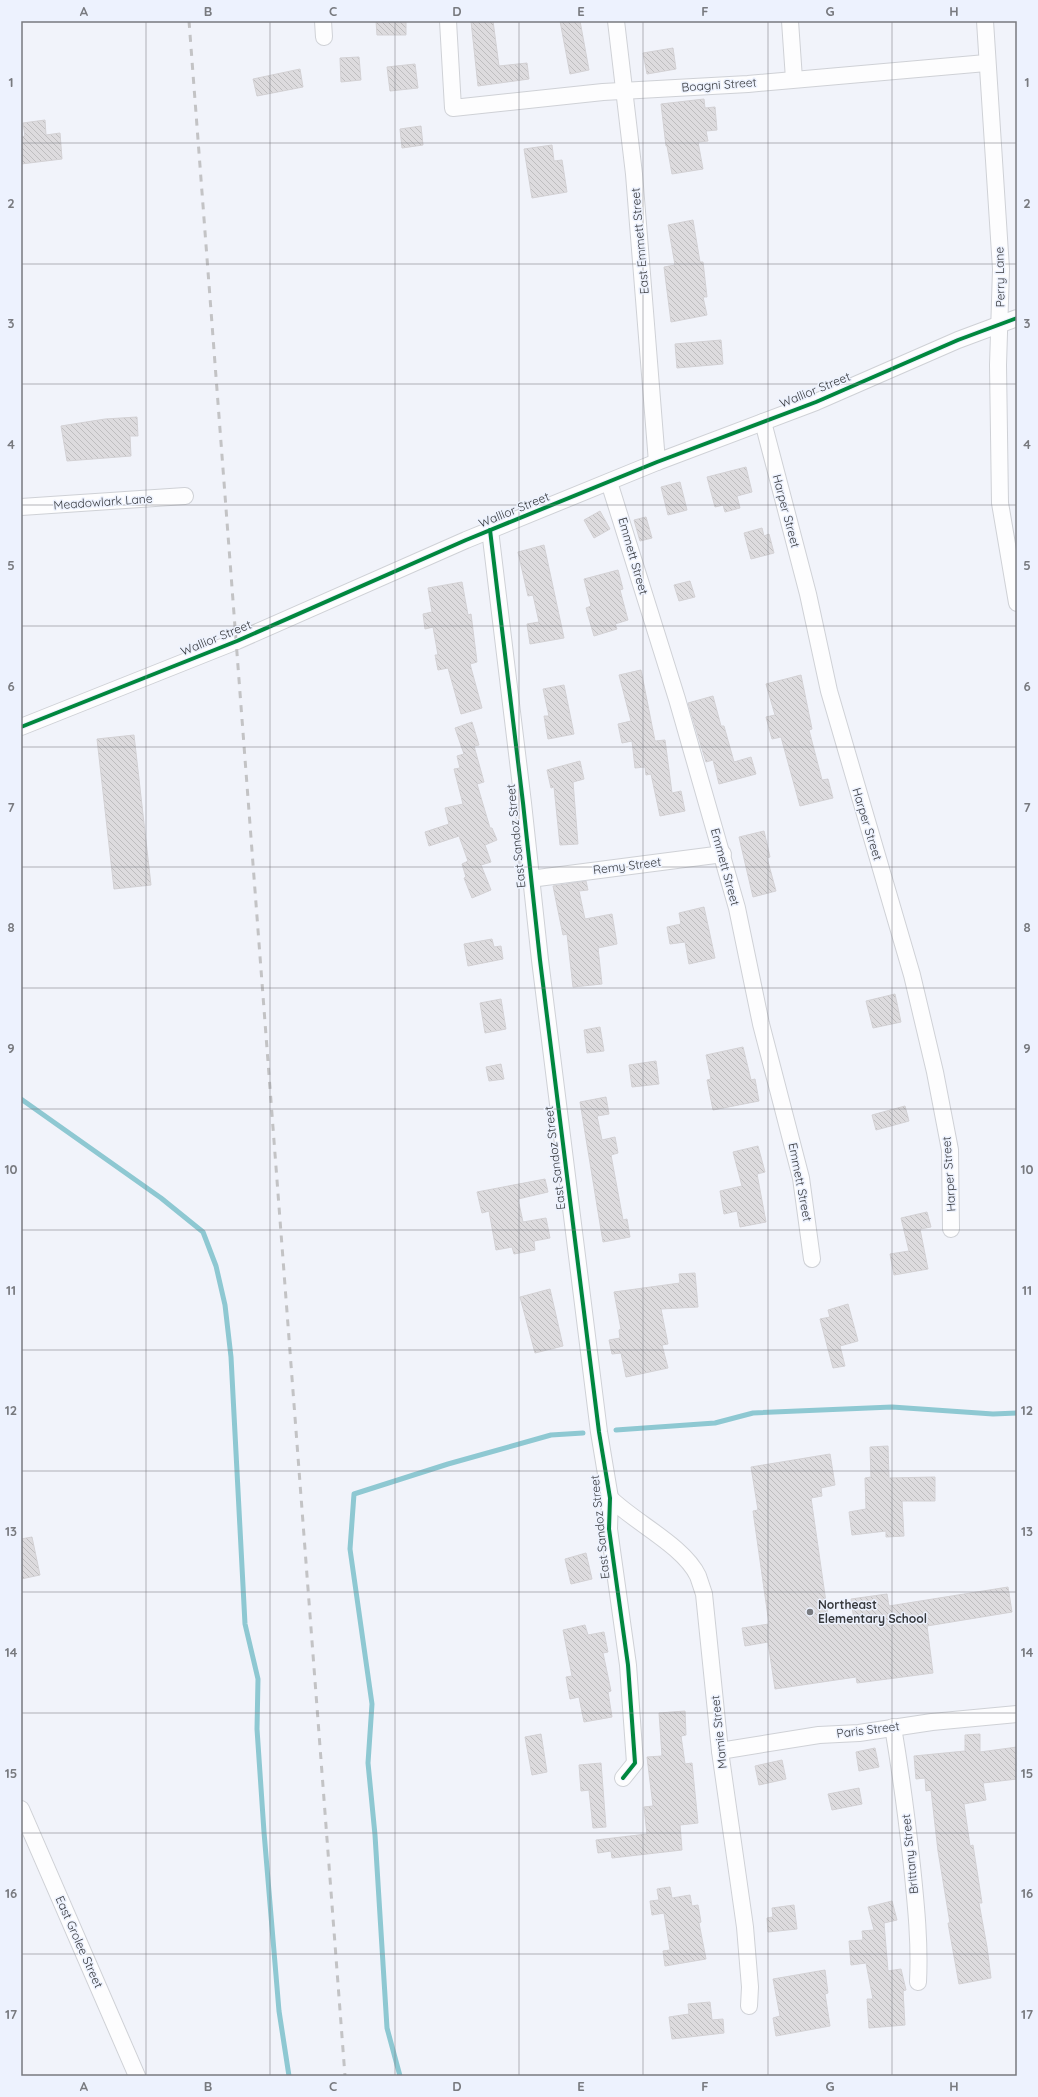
<svg xmlns="http://www.w3.org/2000/svg" width="1038" height="2097" font-family="Quicksand,sans-serif">
  <style>
    .lines { fill: none; stroke-linecap: round; stroke-linejoin: round }
    .stream { stroke: #8ec8d2; stroke-width: 5 }
    .building { fill: url(#building-back-hatch); stroke: #d3d1d4 }
    .minor-casing { stroke: #cfd1d6; stroke-width: 18 }
    .minor { stroke: #fdfdfe; stroke-width: 16 }
    .rail { stroke: #c3c3c5; stroke-width: 3; stroke-dasharray: 7 7; stroke-linecap: butt }
    .cycleway-casing { stroke: #edf2fe; stroke-width: 6 }
    .cycleway { stroke: #00873e; stroke-width: 4 }
    .grid { fill: none; stroke: #787a7f; stroke-width: 1; stroke-opacity: 0.55 }
    .poi-dot { fill: #787a7f; stroke: #edf2fe; stroke-width: 1.5 }
    .labels { text-anchor: middle; stroke-width: 3; stroke-linejoin: round; paint-order: stroke }
    .street-label { font-size: 12px; fill: #37393d; stroke: #edf2fe }
    .poi-label { font-size: 12px; font-weight: bold; fill: #37393d; stroke: #edf2fe; text-anchor: start }
    .neatline { fill: none; stroke: #787a7f; stroke-width: 1.5 }
    .grid-label { font-size: 13px; text-anchor: middle; font-weight: bold; fill: #787a7f }
  </style>
  <defs>
    <pattern id="building-back-hatch" width="6" height="6" patternUnits="userSpaceOnUse"><rect width="6" height="6" fill="#dddbde"/><path d="M-1 5l2 2M0 0l6 6M5-1l2 2" fill="none" stroke="#bebdbf"/></pattern>
  </defs>
  <rect width="100%" height="100%" fill="#f1f3fa"/>
  <g class="lines">
    <g class="stream">
      <polyline points="21,1099 161,1198 203,1232 216,1266 225,1305 231,1357 245,1624 258,1679 257,1729 264,1832 279,2011 289,2076"/>
      <polyline points="616,1430 715,1423 753,1413 892,1407 993,1414 1017,1413"/>
      <polyline points="400,2076 387,2028 375,1835 368,1763 372,1704 350,1549 354,1494 448,1464 551,1435 583,1433"/>
    </g>
  </g>
  <g class="building">
    <polygon points="376,21 406,21 406,35 377,35"/>
    <polygon points="471,21 493,21 499,66 527,63 529,79 478,86"/>
    <polygon points="560,21 580,21 589,70 570,74"/>
    <polygon points="673,48 676,69 647,74 643,53"/>
    <polygon points="359,57 361,80 341,82 340,58"/>
    <polygon points="415,64 418,88 390,91 387,67"/>
    <polygon points="300,69 303,87 257,96 253,79"/>
    <polygon points="704,99 705,108 715,107 717,130 706,131 708,141 698,142 703,169 672,174 667,146 666,146 661,104"/>
    <polygon points="45,120 46,135 60,133 62,159 21,164 21,137 25,136 23,123"/>
    <polygon points="421,126 423,145 402,148 400,129"/>
    <polygon points="552,145 554,161 562,160 567,192 532,198 524,149"/>
    <polygon points="693,220 700,262 703,262 707,297 703,297 707,315 671,322 664,267 675,265 668,225"/>
    <polygon points="721,340 723,364 677,368 675,344"/>
    <polygon points="137,417 138,436 130,436 131,456 67,461 61,426 105,419"/>
    <polygon points="746,467 752,492 737,496 740,508 725,512 723,505 715,507 707,477"/>
    <polygon points="680,482 687,510 668,515 661,487"/>
    <polygon points="600,511 610,529 594,538 584,520"/>
    <polygon points="646,517 652,538 640,541 634,520"/>
    <polygon points="762,528 764,536 769,534 774,553 751,559 744,533"/>
    <polygon points="544,545 564,638 530,644 527,624 539,622 533,595 528,596 518,552"/>
    <polygon points="618,570 623,589 620,590 628,620 615,624 617,629 594,636 586,608 591,606 584,579"/>
    <polygon points="690,581 695,597 679,601 674,585"/>
    <polygon points="462,582 468,615 471,614 477,662 470,664 482,708 461,714 448,668 438,670 435,655 438,655 433,627 425,629 423,614 432,612 428,588"/>
    <polygon points="641,670 655,741 665,740 672,793 681,791 685,811 660,816 651,774 646,775 645,767 635,768 632,741 622,743 618,724 631,721 619,675"/>
    <polygon points="801,675 812,729 809,730 822,780 828,779 833,798 800,806 781,737 772,739 766,717 775,715 766,684"/>
    <polygon points="564,685 574,734 548,739 544,716 549,716 543,689"/>
    <polygon points="713,696 721,726 724,726 734,762 751,757 756,774 719,784 713,760 706,762 688,703"/>
    <polygon points="472,722 479,745 474,746 484,782 477,784 490,828 492,828 497,840 485,845 491,862 481,865 491,890 472,898 464,878 466,877 462,864 468,861 459,836 429,846 425,832 449,824 445,808 463,804 454,769 460,768 457,756 464,754 455,728"/>
    <polygon points="134,735 151,885 114,889 97,739"/>
    <polygon points="580,761 584,779 573,782 578,844 560,845 554,787 551,788 547,770"/>
    <polygon points="764,831 770,857 767,858 776,891 753,897 739,837"/>
    <polygon points="586,881 588,890 579,891 585,919 612,914 617,944 598,948 602,984 573,987 567,934 563,935 553,886"/>
    <polygon points="704,907 715,958 689,964 685,942 670,944 667,927 681,924 679,913"/>
    <polygon points="492,939 494,947 501,946 503,959 468,966 464,944"/>
    <polygon points="895,994 901,1022 873,1028 866,1001"/>
    <polygon points="501,999 506,1029 485,1033 480,1003"/>
    <polygon points="600,1027 604,1051 587,1053 584,1030"/>
    <polygon points="743,1047 751,1080 755,1079 759,1101 713,1110 707,1080 711,1079 706,1055"/>
    <polygon points="656,1061 659,1084 632,1087 629,1065"/>
    <polygon points="501,1064 504,1079 489,1081 486,1067"/>
    <polygon points="606,1097 609,1114 597,1116 602,1140 615,1137 618,1153 611,1155 623,1220 627,1219 630,1237 603,1242 580,1102"/>
    <polygon points="905,1106 909,1121 876,1130 872,1115"/>
    <polygon points="758,1146 765,1172 757,1174 766,1222 740,1227 737,1211 724,1214 720,1191 742,1186 733,1152"/>
    <polygon points="545,1179 548,1192 518,1199 523,1222 546,1218 550,1238 534,1241 535,1250 514,1254 512,1247 496,1250 489,1211 482,1213 477,1192"/>
    <polygon points="927,1212 931,1227 920,1229 928,1269 894,1275 890,1254 909,1251 901,1218"/>
    <polygon points="695,1273 698,1307 661,1309 668,1344 662,1345 668,1368 626,1377 621,1353 612,1354 609,1340 620,1338 619,1330 621,1329 614,1292 680,1283 679,1274"/>
    <polygon points="550,1289 563,1346 535,1353 520,1297"/>
    <polygon points="848,1304 858,1341 840,1346 845,1366 833,1368 820,1319 830,1317 828,1310"/>
    <polygon points="888,1446 889,1478 935,1477 935,1501 902,1501 904,1536 886,1537 886,1531 852,1535 849,1512 866,1509 865,1478 871,1477 870,1447"/>
    <polygon points="830,1454 835,1485 821,1488 822,1496 811,1498 829,1623 854,1620 851,1599 887,1594 889,1606 1008,1587 1012,1612 927,1626 933,1673 857,1683 856,1677 775,1689 768,1642 745,1646 742,1628 769,1624 753,1511 758,1510 751,1467"/>
    <polygon points="32,1537 40,1575 21,1579 21,1539"/>
    <polygon points="586,1553 592,1579 571,1584 565,1559"/>
    <polygon points="585,1625 588,1635 604,1632 608,1652 603,1653 611,1691 608,1692 612,1717 584,1722 579,1697 570,1699 566,1677 572,1676 563,1630"/>
    <polygon points="685,1711 686,1735 681,1736 685,1764 692,1763 698,1823 680,1825 682,1850 612,1858 611,1851 598,1853 596,1840 647,1834 644,1807 653,1806 647,1757 662,1756 659,1713"/>
    <polygon points="541,1734 547,1772 532,1775 525,1737"/>
    <polygon points="980,1734 980,1752 1017,1747 1017,1779 983,1783 986,1800 964,1804 970,1846 973,1845 982,1903 979,1903 987,1947 991,1978 959,1984 948,1923 950,1923 938,1851 931,1790 926,1791 925,1778 916,1779 914,1756 965,1751 965,1735"/>
    <polygon points="875,1748 879,1767 859,1771 856,1752"/>
    <polygon points="782,1760 786,1779 759,1785 755,1766"/>
    <polygon points="601,1763 606,1827 593,1828 589,1790 581,1791 579,1765"/>
    <polygon points="859,1788 862,1804 832,1810 828,1794"/>
    <polygon points="670,1887 672,1898 690,1895 692,1906 698,1905 701,1922 699,1923 706,1959 665,1966 663,1951 670,1950 664,1913 652,1915 650,1901 659,1900 657,1889"/>
    <polygon points="892,1901 897,1920 884,1923 888,1971 901,1969 906,1990 903,1991 905,2025 869,2028 867,1999 873,1999 866,1963 851,1965 849,1941 863,1940 862,1931 874,1930 868,1907"/>
    <polygon points="794,1905 797,1929 768,1932 767,1918 773,1917 772,1908"/>
    <polygon points="825,1970 828,1993 825,1994 830,2026 776,2036 773,2018 780,2016 773,1979"/>
    <polygon points="710,2002 712,2020 723,2019 724,2033 672,2039 669,2017 689,2014 688,2004"/>
  </g>
  <g class="lines">
    <g class="minor-casing">
      <g id="minor">
        <polyline points="323,21 324,37"/>
        <polyline points="448,21 453,108 603,92 748,84 986,63"/>
        <polyline points="616,21 634,174 657,462"/>
        <polyline points="790,21 794,79"/>
        <polyline points="985,21 1001,269 998,365 1000,503 1017,603"/>
        <polyline points="763,422 808,594 829,691 912,975 935,1072 950,1150 951,1229"/>
        <polyline points="609,482 677,699 737,908 761,1024 801,1178 812,1259"/>
        <polyline points="21,507 185,496"/>
        <polyline points="490,530 523,803 540,960 599,1432 610,1498 609,1529 628,1665 635,1763 623,1778"/>
        <polyline points="21,727 237,641 466,540 657,462 816,402 958,340 1017,318"/>
        <polyline points="530,879 723,854"/>
        <path d="M610,1498C634,1522 684,1546 698,1576C700,1582 702,1588 704,1594L720,1751L745,1927L750,1987L749,2006"/>
        <path d="M893,1727C901,1774 907,1820 912,1866C916,1905 920,1943 918,1982"/>
        <polyline points="720,1751 819,1735 859,1733 932,1722 1017,1714"/>
        <polyline points="21,1809 137,2076"/>
      </g>
    </g>
    <use href="#minor" class="minor"/>
    <polyline class="rail" points="189,21 345,2076"/>
    <g class="cycleway-casing">
      <g id="cycleway">
        <polyline points="490,530 523,803 540,960 599,1432 610,1498 609,1529 628,1665 635,1763 623,1778"/>
        <polyline points="21,727 237,641 466,540 657,462 816,402 958,340 1017,318"/>
      </g>
    </g>
    <use href="#cycleway" class="cycleway"/>
  </g>
  <path class="grid" d="M146,21V2076M270,21V2076M395,21V2076M519,21V2076M643,21V2076M768,21V2076M892,21V2076M21,143H1017M21,264H1017M21,384H1017M21,505H1017M21,626H1017M21,747H1017M21,867H1017M21,988H1017M21,1109H1017M21,1230H1017M21,1350H1017M21,1471H1017M21,1592H1017M21,1713H1017M21,1833H1017M21,1954H1017"/>
  <circle class="poi-dot" cx="810" cy="1612" r="4"/>
  <g class="labels">
    <g class="street-label">
      <text transform="translate(719 85) rotate(-4)" y="4">Boagni Street</text>
      <text transform="translate(640 241) rotate(-95)" y="4">East Emmett Street</text>
      <text transform="translate(1000 277) rotate(-91)" y="4">Perry Lane</text>
      <text transform="translate(815 390) rotate(-22)" y="4">Wallior Street</text>
      <text transform="translate(103 502) rotate(-4)" y="4">Meadowlark Lane</text>
      <text transform="translate(514 510) rotate(-22)" y="4">Wallior Street</text>
      <text transform="translate(786 511) rotate(75)" y="4">Harper Street</text>
      <text transform="translate(633 556) rotate(74)" y="4">Emmett Street</text>
      <text transform="translate(216 638) rotate(-22)" y="4">Wallior Street</text>
      <text transform="translate(867 824) rotate(73)" y="4">Harper Street</text>
      <text transform="translate(516 836) rotate(-96)" y="4">East Sandoz Street</text>
      <text transform="translate(627 866) rotate(-7)" y="4">Remy Street</text>
      <text transform="translate(725 867) rotate(75)" y="4">Emmett Street</text>
      <text transform="translate(555 1158) rotate(-97)" y="4">East Sandoz Street</text>
      <text transform="translate(949 1174) rotate(-94)" y="4">Harper Street</text>
      <text transform="translate(800 1182) rotate(79)" y="4">Emmett Street</text>
      <text transform="translate(600 1527) rotate(-96)" y="4">East Sandoz Street</text>
      <text transform="translate(868 1730) rotate(-7)" y="4">Paris Street</text>
      <text transform="translate(719 1732) rotate(-96)" y="4">Mamie Street</text>
      <text transform="translate(910 1854) rotate(-96)" y="4">Brittany Street</text>
      <text transform="translate(79 1942) rotate(66)" y="4">East Grolee Street</text>
    </g>
    <g class="poi-label">
      <text x="818" y="1609">Northeast<tspan x="818" dy="14">Elementary School</tspan></text>
    </g>
  </g>
  <rect width="1038" height="2097" fill="none" stroke="#edf2fe" stroke-width="44"/>
  <rect x="22" y="22" width="994" height="2053" class="neatline"/>
  <g class="grid-label">
    <text x="84" y="16">A</text>
    <text x="208" y="16">B</text>
    <text x="333" y="16">C</text>
    <text x="457" y="16">D</text>
    <text x="581" y="16">E</text>
    <text x="705" y="16">F</text>
    <text x="830" y="16">G</text>
    <text x="954" y="16">H</text>
    <text x="11" y="87">1</text>
    <text x="1027" y="87">1</text>
    <text x="11" y="208">2</text>
    <text x="1027" y="208">2</text>
    <text x="11" y="328">3</text>
    <text x="1027" y="328">3</text>
    <text x="11" y="449">4</text>
    <text x="1027" y="449">4</text>
    <text x="11" y="570">5</text>
    <text x="1027" y="570">5</text>
    <text x="11" y="691">6</text>
    <text x="1027" y="691">6</text>
    <text x="11" y="812">7</text>
    <text x="1027" y="812">7</text>
    <text x="11" y="932">8</text>
    <text x="1027" y="932">8</text>
    <text x="11" y="1053">9</text>
    <text x="1027" y="1053">9</text>
    <text x="11" y="1174">10</text>
    <text x="1027" y="1174">10</text>
    <text x="11" y="1295">11</text>
    <text x="1027" y="1295">11</text>
    <text x="11" y="1415">12</text>
    <text x="1027" y="1415">12</text>
    <text x="11" y="1536">13</text>
    <text x="1027" y="1536">13</text>
    <text x="11" y="1657">14</text>
    <text x="1027" y="1657">14</text>
    <text x="11" y="1778">15</text>
    <text x="1027" y="1778">15</text>
    <text x="11" y="1898">16</text>
    <text x="1027" y="1898">16</text>
    <text x="11" y="2019">17</text>
    <text x="1027" y="2019">17</text>
    <text x="84" y="2091">A</text>
    <text x="208" y="2091">B</text>
    <text x="333" y="2091">C</text>
    <text x="457" y="2091">D</text>
    <text x="581" y="2091">E</text>
    <text x="705" y="2091">F</text>
    <text x="830" y="2091">G</text>
    <text x="954" y="2091">H</text>
  </g>
</svg>
